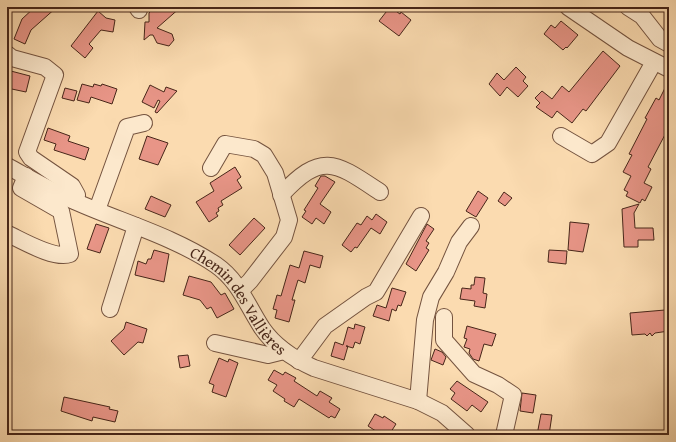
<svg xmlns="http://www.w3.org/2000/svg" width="676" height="442" font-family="'Gentium Book Plus',serif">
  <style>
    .building { fill: #e89587; stroke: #472619 }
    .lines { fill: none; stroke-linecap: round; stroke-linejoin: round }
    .minor-casing { stroke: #74533f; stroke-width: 18 }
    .minor { stroke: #fce8cc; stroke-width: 16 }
    .labels { text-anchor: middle; stroke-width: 3; stroke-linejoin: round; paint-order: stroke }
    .street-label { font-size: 16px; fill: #472619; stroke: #fce8cc }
  </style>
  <rect width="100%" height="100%" fill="#fbdbb0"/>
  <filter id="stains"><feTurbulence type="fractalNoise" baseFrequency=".005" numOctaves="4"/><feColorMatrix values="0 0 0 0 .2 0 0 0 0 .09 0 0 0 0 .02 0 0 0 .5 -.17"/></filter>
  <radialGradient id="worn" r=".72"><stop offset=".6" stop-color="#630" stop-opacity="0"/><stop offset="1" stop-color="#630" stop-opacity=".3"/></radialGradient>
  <g class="building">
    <polygon points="35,7 57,7 31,30 25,44 14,39 22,19"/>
    <polygon points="155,7 181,7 157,28 172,34 174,40 169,46 157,43 153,35 150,35 144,40 145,22 149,22 149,13"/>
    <polygon points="390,7 400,14 401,12 411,20 399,36 379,21"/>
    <polygon points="98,11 106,18 115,20 113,32 101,30 89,44 93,48 85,58 71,46"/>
    <polygon points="561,21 578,35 567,48 566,47 563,50 544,34 551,25 555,28"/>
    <polygon points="603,51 620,66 586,111 583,109 572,123 557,111 552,118 536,107 540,103 535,98 542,91 552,99 562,86 569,92"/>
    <polygon points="516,67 526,77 523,81 528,86 518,97 507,87 500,96 489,84 497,73 504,80"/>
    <polygon points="7,70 30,76 26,92 7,88"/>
    <polygon points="669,80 669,127 648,167 651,169 644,183 652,187 645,201 642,199 640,203 626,196 628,192 624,190 631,176 623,172 632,155 629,154 647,119 645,118 656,98 659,100"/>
    <polygon points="82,84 93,87 94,84 101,86 102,84 117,89 112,104 91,97 89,103 77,100"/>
    <polygon points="150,85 164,92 166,87 177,91 157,113 155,112 160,101 158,100 154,108 142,102"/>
    <polygon points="65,88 77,91 74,101 62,98"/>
    <polygon points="48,128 70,136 68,141 89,148 85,160 54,150 56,144 44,140"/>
    <polygon points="147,136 168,143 158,165 139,159"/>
    <polygon points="235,167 241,177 237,180 242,188 221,201 223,205 218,208 219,211 216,213 218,216 209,222 196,202 214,191 210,183"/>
    <polygon points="321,176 325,176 335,182 320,204 331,212 324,224 316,218 312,224 302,217 306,211 304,210 318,188 315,186"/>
    <polygon points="478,191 488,198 476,217 466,211"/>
    <polygon points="504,192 512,198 505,206 498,201"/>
    <polygon points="151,196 171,205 165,217 145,209"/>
    <polygon points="639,204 634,213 635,228 653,228 654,240 638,240 638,247 624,247 622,209"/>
    <polygon points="376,214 387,222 380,234 371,228 357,248 355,247 351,252 342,245 357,223 361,225 367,216 372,220"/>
    <polygon points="254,218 265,228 240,255 229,245"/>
    <polygon points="570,222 589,224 583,252 568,250"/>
    <polygon points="96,224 109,228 100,253 87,249"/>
    <polygon points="427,224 434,229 426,241 429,243 426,248 429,250 416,271 406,264"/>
    <polygon points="154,250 169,254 164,282 135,275 138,261 146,264 148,259 151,259"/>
    <polygon points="549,250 567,251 566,264 548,262"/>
    <polygon points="304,251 323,256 320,268 310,265 305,283 298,280 292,300 295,300 289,322 275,318 277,310 273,309 277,295 281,296 290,265 299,268"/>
    <polygon points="189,276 211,282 221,295 225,293 234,309 217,318 211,307 207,309 200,300 183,295"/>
    <polygon points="475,277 485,278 483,293 487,294 485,308 474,306 475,301 460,299 462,288 471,289 471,285 474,285"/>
    <polygon points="392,288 406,292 401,306 398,305 396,311 392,309 389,321 373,316 377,305 386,308"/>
    <polygon points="665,310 666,313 669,313 669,331 655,333 652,336 650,333 647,336 645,334 632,335 630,313"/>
    <polygon points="126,322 147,329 143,343 138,342 124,355 111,341 124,329"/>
    <polygon points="355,324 365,327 360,344 355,342 353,348 346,346 348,346 344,360 331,356 335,342 343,345 348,327 354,329"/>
    <polygon points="467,326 496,334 492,346 484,344 479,361 473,359 469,353 470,349 464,347 467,339 464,338"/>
    <polygon points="435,349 442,352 446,357 443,365 431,360"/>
    <polygon points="188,355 190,366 180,368 178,356"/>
    <polygon points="219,358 228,362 229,359 238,363 226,397 212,392 214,385 209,383"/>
    <polygon points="274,370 283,375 285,372 296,378 294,381 317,396 320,391 332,398 329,402 340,409 335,418 331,416 329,418 299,399 294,407 284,401 285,399 273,391 277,385 268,380"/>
    <polygon points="457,381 488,402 481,412 472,405 467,411 451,399 455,393 450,389"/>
    <polygon points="522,393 536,395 533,413 520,411"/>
    <polygon points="64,397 110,407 109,409 118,411 115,422 93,417 92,421 61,411"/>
    <polygon points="375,414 383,418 384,416 396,424 389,435 382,435 368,426"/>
    <polygon points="541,414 552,415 549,435 537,435"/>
  </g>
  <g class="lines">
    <g class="minor-casing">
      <g id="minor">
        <polyline points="137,7 139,10"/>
        <polyline points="568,7 628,48 669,69"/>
        <polyline points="628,7 642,16 660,39 669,44"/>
        <polyline points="7,54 12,58 45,67 55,75 27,152 31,158 72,186 77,195 75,201"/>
        <polyline points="561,136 592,154 608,143 654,62"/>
        <path id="s1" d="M7,166C29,178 51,191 74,201C121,222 173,236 216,265C239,281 247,305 262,328C275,347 294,359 314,368L418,401L442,413L467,435"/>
        <polyline points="211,168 225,144 254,149 264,155 275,173 289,220 284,237 250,281 241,290"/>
        <path d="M281,195C322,151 335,162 380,192"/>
        <polyline points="97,210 127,127 144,123"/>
        <path d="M8,234C23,241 55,260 70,254L61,211L21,188L26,176"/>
        <polyline points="110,309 136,226"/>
        <polyline points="444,317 444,340 474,374 498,385 513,395 504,435"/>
        <polyline points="215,343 268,355 284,351"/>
        <polyline points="299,361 325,326 366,297 376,292 421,216"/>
        <polyline points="418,401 425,320 431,297 446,272 459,242 471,226"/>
      </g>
    </g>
    <use href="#minor" class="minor"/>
  </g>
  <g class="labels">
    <g class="street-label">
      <text dy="6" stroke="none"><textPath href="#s1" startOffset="273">Chemin des Vallières</textPath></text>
    </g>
  </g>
  <rect width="676" height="442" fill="none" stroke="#fbdbb0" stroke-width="24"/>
  <rect x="8" y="8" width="660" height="426" fill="none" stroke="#472619" stroke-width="2"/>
  <rect x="12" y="12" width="652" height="418" fill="none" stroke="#472619"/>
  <rect width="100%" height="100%" filter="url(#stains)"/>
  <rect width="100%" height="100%" fill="url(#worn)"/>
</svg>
